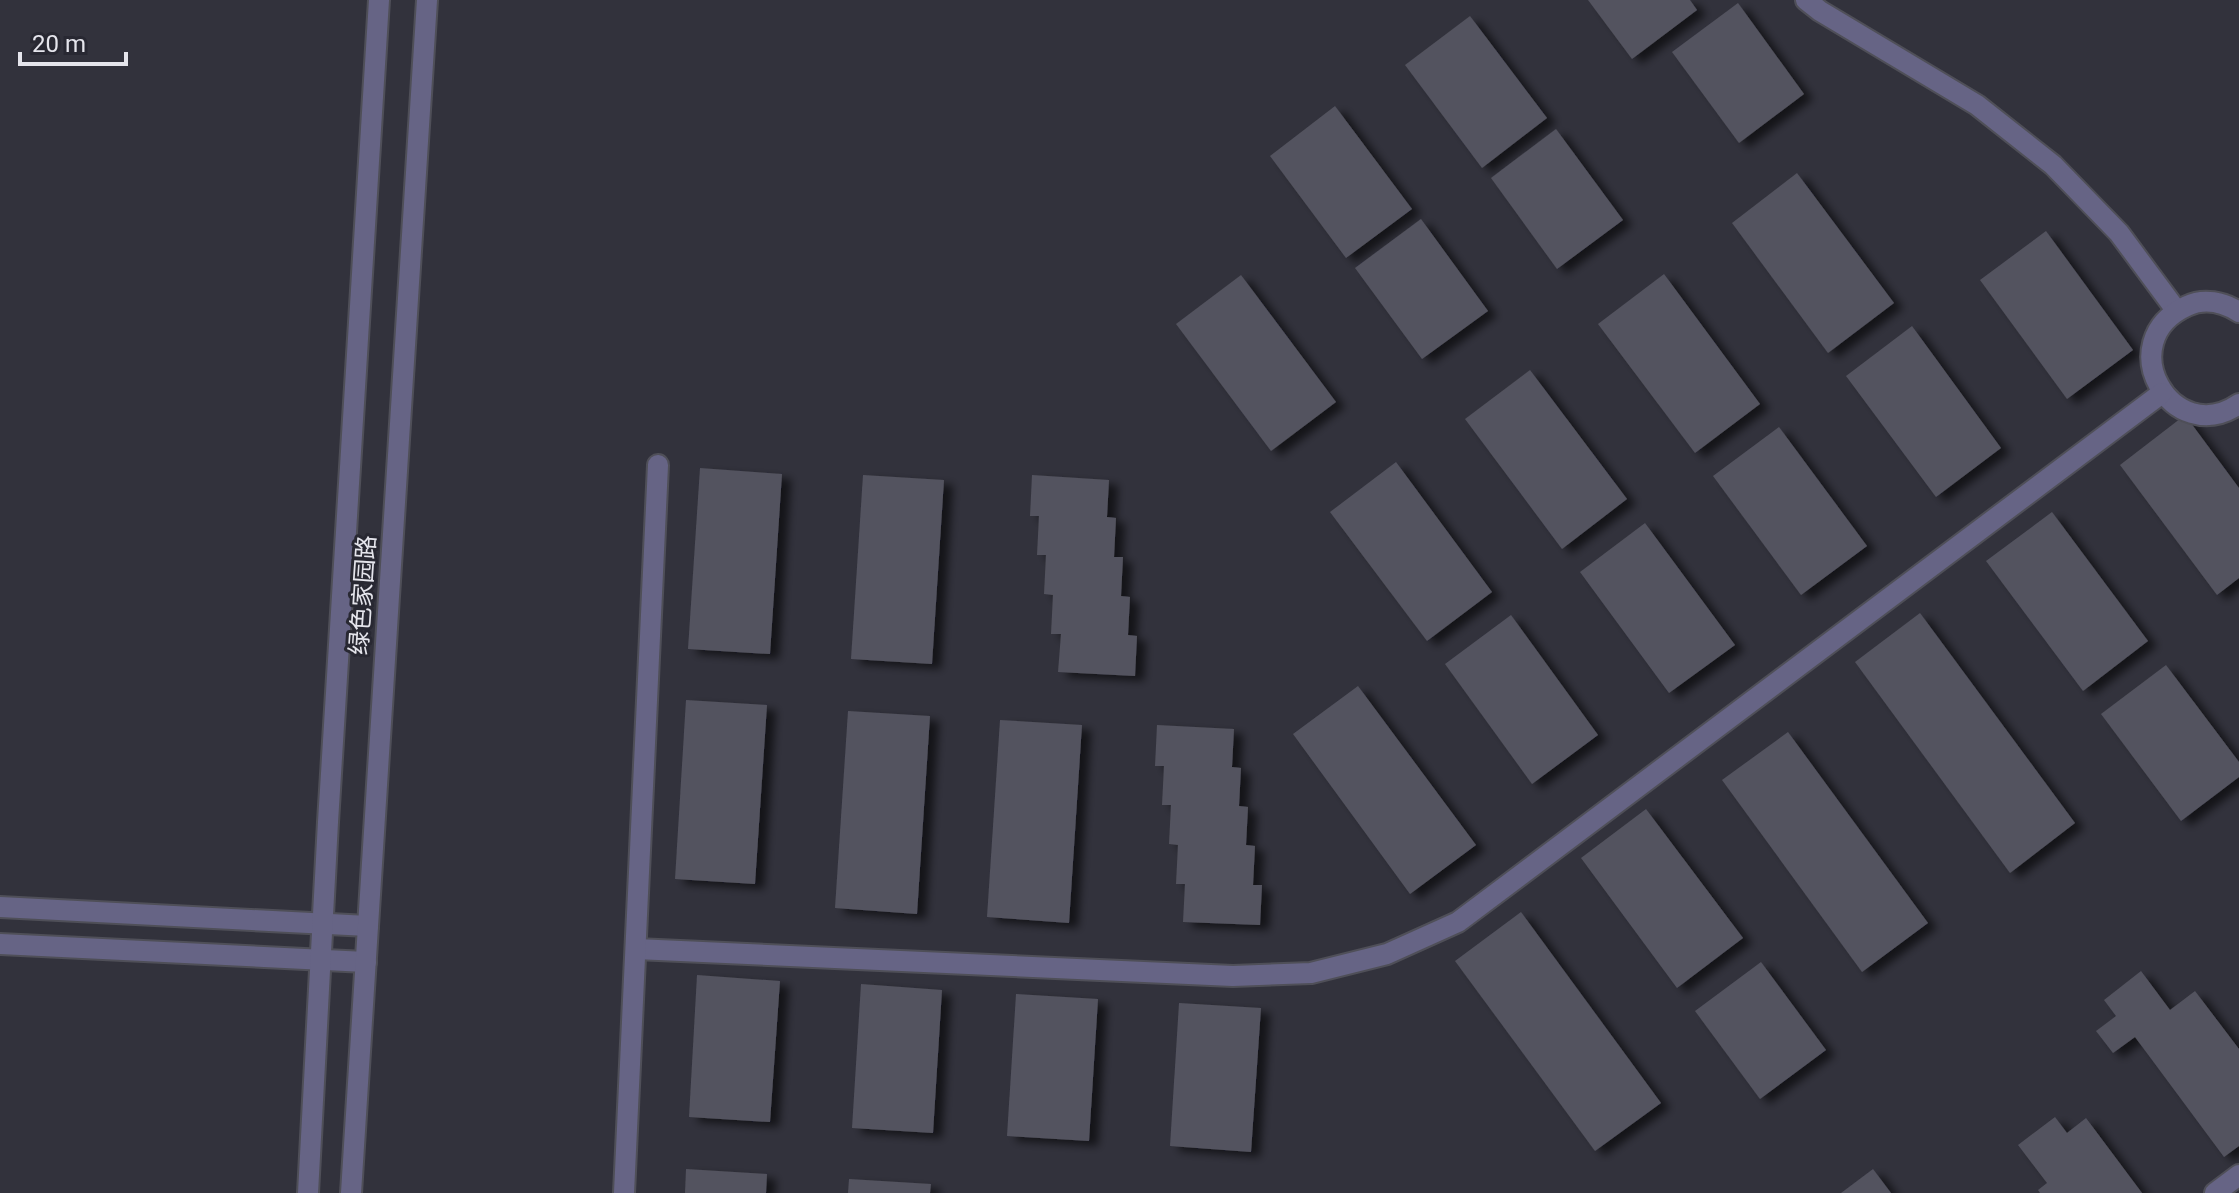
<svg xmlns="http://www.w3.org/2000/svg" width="2239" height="1193" font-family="Roboto,'Noto Sans SC',sans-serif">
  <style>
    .building { fill: #53535e; filter: url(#shadow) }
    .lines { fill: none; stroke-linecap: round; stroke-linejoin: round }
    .minor-casing { stroke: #4f4f58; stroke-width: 24 }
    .minor { stroke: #666485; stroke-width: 20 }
    .labels { text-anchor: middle; stroke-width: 6; stroke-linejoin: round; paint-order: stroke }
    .street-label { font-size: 24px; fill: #e5e5ec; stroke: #282832 }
  </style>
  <defs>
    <filter id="shadow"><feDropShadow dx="9" dy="5" stdDeviation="4" flood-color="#0009"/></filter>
  </defs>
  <rect width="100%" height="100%" fill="#32323c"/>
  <g class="building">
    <polygon points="1588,0 1690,0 1697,10 1632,59"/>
    <polygon points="1738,3 1804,94 1739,143 1672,52"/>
    <polygon points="1470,16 1547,118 1482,168 1405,65"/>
    <polygon points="1335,106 1412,209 1346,258 1270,156"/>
    <polygon points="1556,129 1623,220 1557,269 1491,178"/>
    <polygon points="1797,173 1894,303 1828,353 1732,223"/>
    <polygon points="1421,219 1488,311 1422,359 1355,268"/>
    <polygon points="2046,231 2133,350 2067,399 1980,280"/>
    <polygon points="1664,274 1760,404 1695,453 1598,324"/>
    <polygon points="1241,275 1336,402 1271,451 1176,324"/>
    <polygon points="1912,326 2001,448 1936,497 1846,376"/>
    <polygon points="1530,370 1627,499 1562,549 1465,419"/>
    <polygon points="2185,415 2239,488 2239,578 2217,595 2120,465"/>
    <polygon points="1779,427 1867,546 1801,595 1713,476"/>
    <polygon points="1396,462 1492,592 1427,641 1330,512"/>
    <polygon points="700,468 782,474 770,654 688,649"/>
    <polygon points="863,475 944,480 932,664 851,659"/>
    <polygon points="1032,475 1109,480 1107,517 1116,518 1114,557 1123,557 1121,596 1130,597 1128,635 1137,636 1135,676 1058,672 1061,634 1051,634 1053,595 1044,594 1046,555 1037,555 1039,516 1030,516"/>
    <polygon points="2052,512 2148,641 2083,691 1986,561"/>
    <polygon points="1645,523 1735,645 1669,693 1580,572"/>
    <polygon points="1920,613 2075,823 2010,873 1855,662"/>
    <polygon points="1511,615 1598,735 1532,784 1445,664"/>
    <polygon points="2166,665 2239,762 2239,777 2181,821 2101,714"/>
    <polygon points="1358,686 1476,845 1410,894 1293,734"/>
    <polygon points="686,700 767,705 755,884 675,879"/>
    <polygon points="848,711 930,716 917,914 835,908"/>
    <polygon points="1000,720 1082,725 1069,923 987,917"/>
    <polygon points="1157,725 1234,729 1232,767 1241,768 1239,806 1248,807 1246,845 1255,846 1253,885 1262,885 1260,925 1183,922 1185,884 1176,884 1178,845 1169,844 1171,805 1162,805 1164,766 1155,766"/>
    <polygon points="1788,732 1928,923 1862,972 1722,780"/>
    <polygon points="1646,809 1743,938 1677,988 1581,858"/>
    <polygon points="1521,912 1661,1103 1595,1151 1455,961"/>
    <polygon points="1761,962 1826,1050 1760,1099 1695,1011"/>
    <polygon points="2141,971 2170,1010 2195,991 2239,1049 2239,1146 2224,1157 2135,1037 2113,1053 2096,1031 2116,1016 2104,1000"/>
    <polygon points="697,975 780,981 770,1122 689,1117"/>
    <polygon points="861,984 942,990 933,1133 852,1128"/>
    <polygon points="1016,994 1098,999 1089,1141 1007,1136"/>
    <polygon points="1179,1003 1261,1008 1251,1152 1170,1146"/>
    <polygon points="2055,1117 2067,1133 2086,1118 2142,1193 2040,1193 2038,1190 2047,1183 2018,1145"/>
    <polygon points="686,1169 767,1174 766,1193 685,1193"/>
    <polygon points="1873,1169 1891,1193 1841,1193"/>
    <polygon points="849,1179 931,1184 930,1193 848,1193"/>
  </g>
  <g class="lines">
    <g class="minor-casing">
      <g id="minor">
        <polyline points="1806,0 1820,11 1977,105 2053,165 2119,233 2176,310"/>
        <path d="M2239,312C2223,302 2204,298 2187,306C2110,341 2172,450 2239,404"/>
        <polyline points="0,907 368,926"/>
        <polyline points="0,944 366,962"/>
        <polyline points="636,949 1233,976 1311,973 1387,954 1458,922 2162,393"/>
        <polyline points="308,1193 328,822 379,0"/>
        <polyline points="351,1193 427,0"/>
        <polyline points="624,1193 658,465"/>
        <polyline points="2215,1193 2239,1175"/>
      </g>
    </g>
    <use href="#minor" class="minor"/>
  </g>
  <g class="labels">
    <g class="street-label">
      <text transform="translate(363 595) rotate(-86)" y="8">绿色家园路</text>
    </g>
  </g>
  <path d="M20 52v12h106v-12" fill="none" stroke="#e5e5ec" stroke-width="4"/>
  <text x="32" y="52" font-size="24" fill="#e5e5ec" stroke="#282832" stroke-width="6" paint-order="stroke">20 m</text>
</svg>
